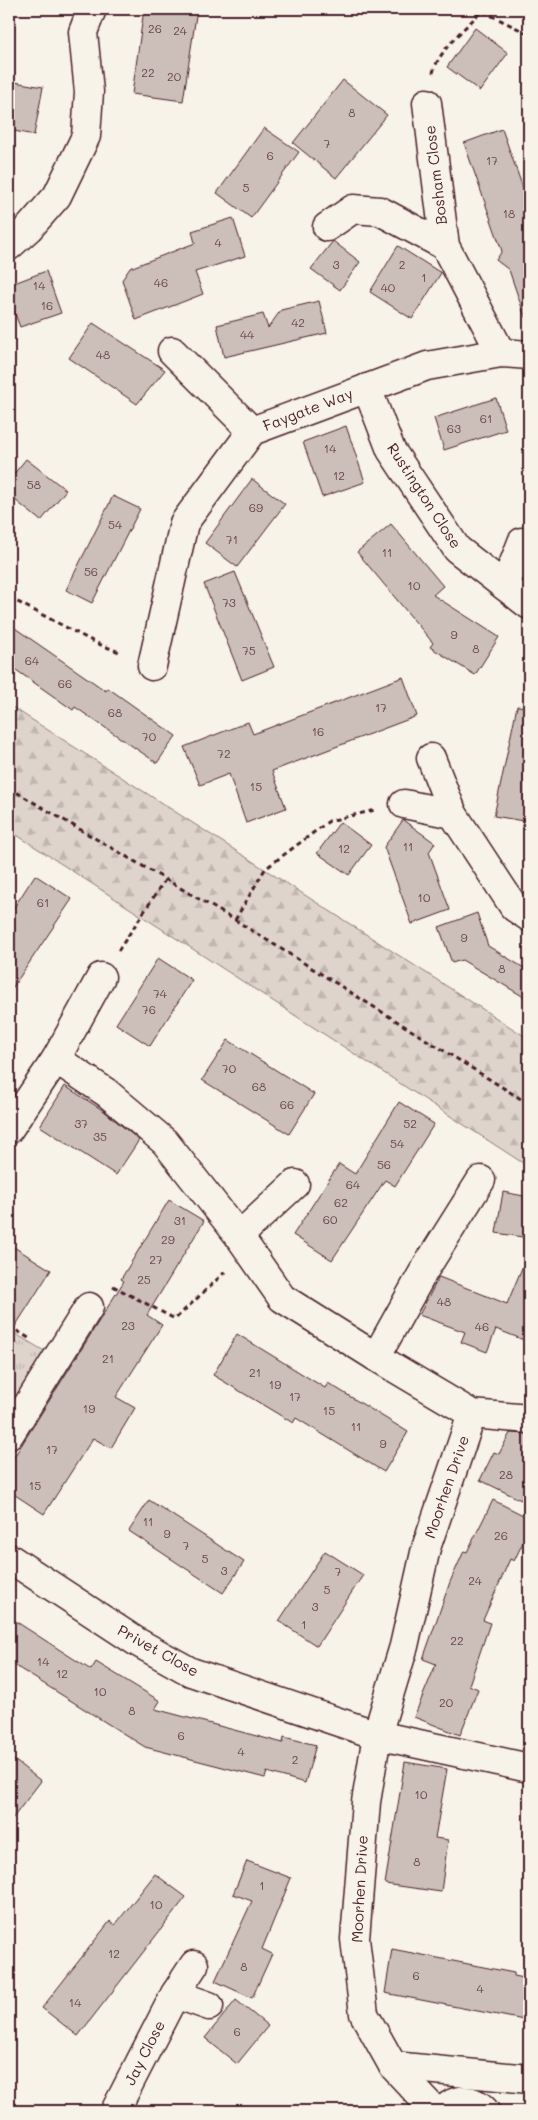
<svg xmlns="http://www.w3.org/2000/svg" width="538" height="2120" font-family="Mali,sans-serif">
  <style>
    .forest { fill: url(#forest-firs); stroke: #947a7c }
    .park { fill: url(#park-tufts); stroke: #947a7c }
    .building { fill: #ccbfb9; stroke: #4a1f2b }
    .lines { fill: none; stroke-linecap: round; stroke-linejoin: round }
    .minor-casing { stroke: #4a1f2b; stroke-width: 31 }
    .path { stroke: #4a1f2b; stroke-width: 3; stroke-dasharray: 5 4; stroke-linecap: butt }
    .minor { stroke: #f7f3e8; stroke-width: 28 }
    .labels { text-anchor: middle; stroke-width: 4; stroke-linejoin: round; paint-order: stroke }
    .number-label { font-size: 12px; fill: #6a474e }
    .street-label { font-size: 15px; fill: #4a1f2b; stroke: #f7f3e8 }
  </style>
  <defs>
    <pattern id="forest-firs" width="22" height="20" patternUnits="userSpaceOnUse" patternTransform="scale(1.25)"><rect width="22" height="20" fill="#ded4cc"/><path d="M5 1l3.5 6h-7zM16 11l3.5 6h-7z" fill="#c0b6af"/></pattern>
    <pattern id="park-tufts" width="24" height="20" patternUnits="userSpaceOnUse" patternTransform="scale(1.25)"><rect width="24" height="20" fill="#ded4cc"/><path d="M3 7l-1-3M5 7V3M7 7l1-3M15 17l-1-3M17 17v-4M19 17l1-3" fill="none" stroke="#c0b6af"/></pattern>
  </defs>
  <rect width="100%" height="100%" fill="#f7f3e8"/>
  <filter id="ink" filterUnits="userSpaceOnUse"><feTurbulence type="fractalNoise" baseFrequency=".02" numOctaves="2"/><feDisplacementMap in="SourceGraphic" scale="10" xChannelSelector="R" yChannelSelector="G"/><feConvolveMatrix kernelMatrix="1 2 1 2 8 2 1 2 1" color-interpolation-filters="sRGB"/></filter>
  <g filter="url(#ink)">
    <polygon class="forest" points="9,705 529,1039 529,1167 9,830"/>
    <polygon class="park" points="9,1330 46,1352 9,1413"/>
    <g class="building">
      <polygon points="144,9 197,9 183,101 132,94"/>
      <polygon points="475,28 508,53 480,91 447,67"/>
      <polygon points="343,80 387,115 336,178 293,143"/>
      <polygon points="9,81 43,87 34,135 9,130"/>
      <polygon points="264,128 299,152 251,218 217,193"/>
      <polygon points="502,129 529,205 529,316 525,317 509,270 496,260 502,251 464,143"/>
      <polygon points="233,218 245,256 195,272 203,294 136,320 122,280 130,268 195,243 192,231"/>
      <polygon points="333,241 360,262 340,290 311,269"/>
      <polygon points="398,246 441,273 412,319 370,292"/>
      <polygon points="46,271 61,313 20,327 9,298 9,285"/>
      <polygon points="319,301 327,333 224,357 217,325 263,314 268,328 281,310"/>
      <polygon points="93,323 165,370 137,404 69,358"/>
      <polygon points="496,398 506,430 444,450 434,418"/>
      <polygon points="346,426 365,482 322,497 303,442"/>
      <polygon points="26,459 66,490 41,521 9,495 9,480"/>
      <polygon points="252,479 285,504 237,567 205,543"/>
      <polygon points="113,496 140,509 92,603 66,590"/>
      <polygon points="391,524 443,586 433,595 499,637 475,675 430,647 433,643 357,552"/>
      <polygon points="235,572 274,667 242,680 204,584"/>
      <polygon points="9,624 106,691 108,688 176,736 157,763 75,707 73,710 9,665"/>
      <polygon points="403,677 417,716 272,771 286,808 246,823 229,774 200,785 184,747 248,722 253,734"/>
      <polygon points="517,706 529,707 529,822 494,816"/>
      <polygon points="403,820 435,843 429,852 450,910 412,924 384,847"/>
      <polygon points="340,822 371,845 349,875 317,853"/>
      <polygon points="35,875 72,899 9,993 9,915"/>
      <polygon points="477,913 488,946 529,971 529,1000 462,960 452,963 439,927"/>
      <polygon points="158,958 192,980 150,1046 116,1024"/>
      <polygon points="228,1040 314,1094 289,1134 202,1080"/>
      <polygon points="65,1086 104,1111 139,1140 116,1175 40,1126"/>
      <polygon points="399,1102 434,1124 395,1186 385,1180 332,1260 293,1235 339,1164 355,1174"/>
      <polygon points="503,1192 529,1197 529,1238 496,1233"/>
      <polygon points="169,1200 204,1221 147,1315 162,1325 116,1397 135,1408 111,1448 93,1438 44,1514 9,1491 9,1465 124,1281 121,1279"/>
      <polygon points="9,1244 51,1270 9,1336"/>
      <polygon points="529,1251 529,1342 496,1329 487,1352 461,1342 465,1332 419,1315 439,1277 507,1304"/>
      <polygon points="237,1334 325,1388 328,1383 408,1432 384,1472 296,1418 293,1423 213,1375"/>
      <polygon points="510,1433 529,1434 529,1483 521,1500 480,1480 494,1452 499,1454"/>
      <polygon points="149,1500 244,1562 223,1593 129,1531"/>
      <polygon points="493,1500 529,1518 529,1530 514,1561 510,1559 483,1620 490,1623 469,1685 478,1689 460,1735 414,1717 436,1664 423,1659 450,1582 464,1551 467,1552"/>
      <polygon points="325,1551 363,1575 317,1646 279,1621"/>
      <polygon points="9,1617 91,1670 96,1662 160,1701 155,1709 283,1743 284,1737 316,1745 305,1783 267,1772 265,1778 145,1747 9,1662"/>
      <polygon points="9,1756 41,1781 9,1823"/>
      <polygon points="405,1762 447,1769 435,1838 448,1840 441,1892 385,1884"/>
      <polygon points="247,1861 291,1878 262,1949 272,1954 252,1998 215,1981 252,1901 233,1894"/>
      <polygon points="155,1874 186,1897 78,2036 42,2008 110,1921 115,1925"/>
      <polygon points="392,1949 514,1973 514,1976 529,1979 529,2021 385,1993"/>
      <polygon points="236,2000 268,2026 237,2064 205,2038"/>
    </g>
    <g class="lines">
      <g class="minor-casing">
        <g id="minor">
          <polyline points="427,103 445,246 501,353"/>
          <polyline points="327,227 353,209 380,211 445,246"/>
          <polyline points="9,246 29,228 57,196 86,136 89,92 83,32 92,9"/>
          <polyline points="172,351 252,431"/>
          <polyline points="367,388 391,450 457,549 529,605"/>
          <polyline points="505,586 522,542"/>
          <polyline points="152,666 184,523 252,431 427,366 501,353 529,355"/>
          <polyline points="431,758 453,814"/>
          <polyline points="404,804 453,814 514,907 529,917"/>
          <polyline points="101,977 56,1059 107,1093 165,1142 239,1236 282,1298 376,1357 472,1414 426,1548 404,1646 377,1735 366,1802 355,1939 364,2014 393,2066 435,2111"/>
          <polyline points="9,1129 56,1059"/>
          <polyline points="239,1236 295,1184"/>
          <polyline points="376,1357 425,1269 481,1180"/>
          <polyline points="472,1414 529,1419"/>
          <polyline points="9,1435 89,1307"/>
          <polyline points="9,1558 137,1642 191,1672 377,1735 529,1768"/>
          <polyline points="175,1994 194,1965"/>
          <polyline points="393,2066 529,2079"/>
          <polyline points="115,2111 175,1994 209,2006"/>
          <path d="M444,2111C455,2097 474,2098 485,2111"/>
        </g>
      </g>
      <g class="path">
        <path d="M433,73C438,51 466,27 482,11L529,34"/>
        <polyline points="9,601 14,600 96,643 122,653"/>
        <polyline points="9,788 235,920 529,1104"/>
        <polyline points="235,920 265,869 329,821 375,810"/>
        <polyline points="118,951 165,880"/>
        <polyline points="113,1286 175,1319 225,1272"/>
        <polyline points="9,1326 32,1340"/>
      </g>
      <use href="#minor" class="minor"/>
    </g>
  </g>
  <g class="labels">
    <g class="number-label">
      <text x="155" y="33">26</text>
      <text x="180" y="35">24</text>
      <text x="148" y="77">22</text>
      <text x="174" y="81">20</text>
      <text x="352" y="117">8</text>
      <text x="327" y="148">7</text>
      <text x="270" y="160">6</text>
      <text x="492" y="165">17</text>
      <text x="246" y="192">5</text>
      <text x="509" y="218">18</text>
      <text x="218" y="247">4</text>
      <text x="336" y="269">3</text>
      <text x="402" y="269">2</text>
      <text x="424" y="282">1</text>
      <text x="161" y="287">46</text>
      <text x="39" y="290">14</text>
      <text x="388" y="292">40</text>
      <text x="47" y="310">16</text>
      <text x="298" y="327">42</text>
      <text x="247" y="339">44</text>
      <text x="103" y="359">48</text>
      <text x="486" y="423">61</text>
      <text x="454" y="433">63</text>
      <text x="330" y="453">14</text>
      <text x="339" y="480">12</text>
      <text x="34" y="489">58</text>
      <text x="256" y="512">69</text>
      <text x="115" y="529">54</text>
      <text x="232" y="544">71</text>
      <text x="387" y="557">11</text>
      <text x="91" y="576">56</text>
      <text x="414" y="590">10</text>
      <text x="229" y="607">73</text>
      <text x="454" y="639">9</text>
      <text x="476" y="653">8</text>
      <text x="249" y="655">75</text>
      <text x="32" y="665">64</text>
      <text x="65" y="688">66</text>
      <text x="381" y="712">17</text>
      <text x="115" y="717">68</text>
      <text x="318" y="736">16</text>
      <text x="149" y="741">70</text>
      <text x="224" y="758">72</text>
      <text x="256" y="791">15</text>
      <text x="408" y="851">11</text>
      <text x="344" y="853">12</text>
      <text x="424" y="902">10</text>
      <text x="43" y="907">61</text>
      <text x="464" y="942">9</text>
      <text x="502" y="973">8</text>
      <text x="160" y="998">74</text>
      <text x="149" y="1014">76</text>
      <text x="229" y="1073">70</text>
      <text x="259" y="1091">68</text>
      <text x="287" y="1109">66</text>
      <text x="81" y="1128">37</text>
      <text x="410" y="1128">52</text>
      <text x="100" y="1141">35</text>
      <text x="397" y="1148">54</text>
      <text x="384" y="1169">56</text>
      <text x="353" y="1189">64</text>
      <text x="341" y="1207">62</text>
      <text x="330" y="1224">60</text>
      <text x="180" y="1225">31</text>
      <text x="168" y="1244">29</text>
      <text x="156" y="1264">27</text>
      <text x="144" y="1284">25</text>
      <text x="444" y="1306">48</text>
      <text x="128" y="1330">23</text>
      <text x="482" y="1331">46</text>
      <text x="108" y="1363">21</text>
      <text x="255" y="1377">21</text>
      <text x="275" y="1389">19</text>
      <text x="295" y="1401">17</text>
      <text x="89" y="1413">19</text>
      <text x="329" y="1415">15</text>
      <text x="356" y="1431">11</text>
      <text x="383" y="1448">9</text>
      <text x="52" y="1454">17</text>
      <text x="506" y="1479">28</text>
      <text x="35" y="1490">15</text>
      <text x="148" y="1526">11</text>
      <text x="167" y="1538">9</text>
      <text x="501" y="1540">26</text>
      <text x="186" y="1550">7</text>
      <text x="205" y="1563">5</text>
      <text x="224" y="1575">3</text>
      <text x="338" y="1576">7</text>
      <text x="475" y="1585">24</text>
      <text x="327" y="1594">5</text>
      <text x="315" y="1611">3</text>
      <text x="304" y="1629">1</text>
      <text x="457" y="1645">22</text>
      <text x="43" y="1666">14</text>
      <text x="62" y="1678">12</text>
      <text x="100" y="1696">10</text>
      <text x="446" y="1707">20</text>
      <text x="132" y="1715">8</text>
      <text x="181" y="1740">6</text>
      <text x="241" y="1756">4</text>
      <text x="295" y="1764">2</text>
      <text x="421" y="1799">10</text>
      <text x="417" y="1866">8</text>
      <text x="262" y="1890">1</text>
      <text x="156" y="1909">10</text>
      <text x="114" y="1958">12</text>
      <text x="244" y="1971">8</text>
      <text x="416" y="1980">6</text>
      <text x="480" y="1993">4</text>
      <text x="75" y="2007">14</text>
      <text x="237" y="2036">6</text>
    </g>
    <g class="street-label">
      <text transform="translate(436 175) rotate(-97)" y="5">Bosham Close</text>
      <text transform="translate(308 410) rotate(-21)" y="5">Faygate Way</text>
      <text transform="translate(424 496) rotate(57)" y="5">Rustington Close</text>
      <text transform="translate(447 1487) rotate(-71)" y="5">Moorhen Drive</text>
      <text transform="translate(158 1651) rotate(29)" y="5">Privet Close</text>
      <text transform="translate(360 1889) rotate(-87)" y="5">Moorhen Drive</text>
      <text transform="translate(145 2053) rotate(-63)" y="5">Jay Close</text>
    </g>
  </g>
  <rect width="538" height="2120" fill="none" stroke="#f7f3e8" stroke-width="30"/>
  <rect x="15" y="15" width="508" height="2090" fill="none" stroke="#4a1f2b" stroke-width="2" filter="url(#ink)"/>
</svg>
